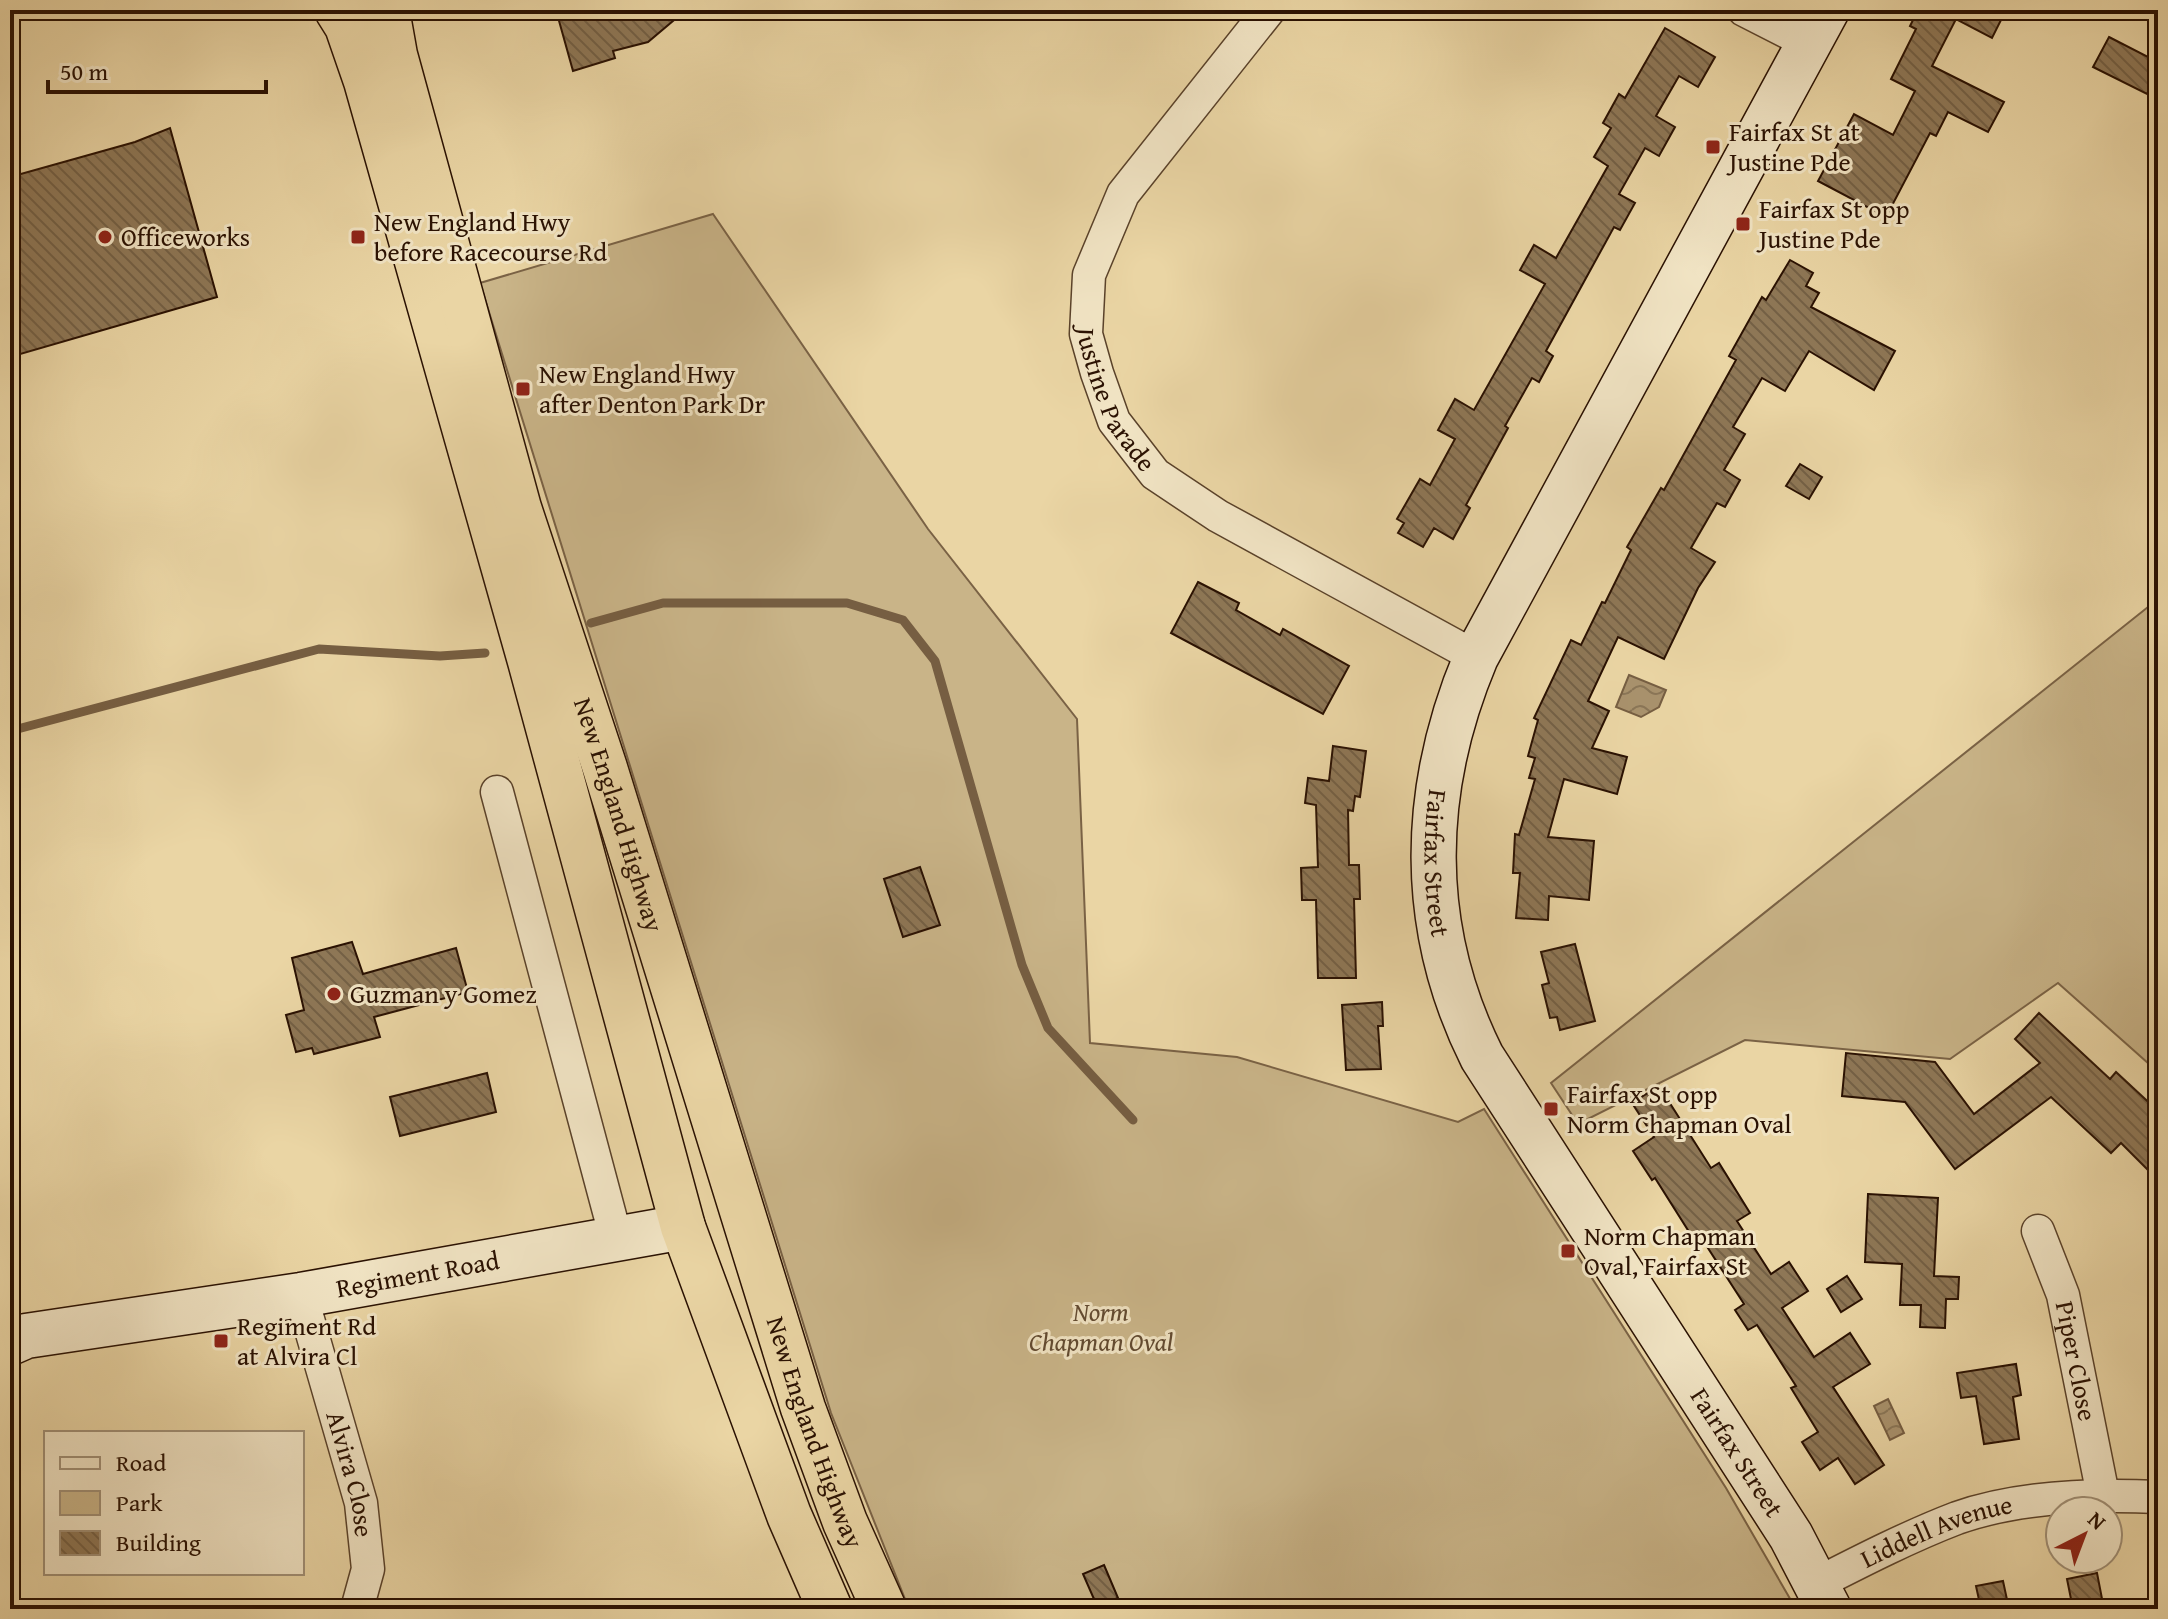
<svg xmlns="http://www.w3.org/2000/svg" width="2168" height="1619" font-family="'Gentium Book Plus',serif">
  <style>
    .park { fill: #c9b488; stroke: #7a6245; stroke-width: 2 }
    .water { fill: url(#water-waves); stroke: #765e42; stroke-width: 2 }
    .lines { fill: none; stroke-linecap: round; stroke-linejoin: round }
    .stream { stroke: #765e42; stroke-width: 9 }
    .building { fill: url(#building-back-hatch); stroke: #2a1102; stroke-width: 2 }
    .street-casing { stroke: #5a422a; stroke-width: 35 }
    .secondary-casing { stroke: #2a1102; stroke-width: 47 }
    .highway-casing { stroke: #2a1102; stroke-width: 47 }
    .street { stroke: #f1e4c4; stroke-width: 32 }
    .secondary { stroke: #f1e4c4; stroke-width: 44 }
    .highway { stroke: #ead5a4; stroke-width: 44 }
    .poi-dot { fill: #8f2418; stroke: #f1e4c4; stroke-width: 3 }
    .labels { text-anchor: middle; stroke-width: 6; stroke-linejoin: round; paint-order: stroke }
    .poi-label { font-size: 26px; fill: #2a1102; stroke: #f1e4c4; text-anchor: start }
    .street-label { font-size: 26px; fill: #2a1102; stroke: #f1e4c4 }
    .park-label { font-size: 26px; font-style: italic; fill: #624a31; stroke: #f1e4c4 }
  </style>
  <defs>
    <pattern id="water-waves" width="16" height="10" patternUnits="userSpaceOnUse" patternTransform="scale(2)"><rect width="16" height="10" fill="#a9926d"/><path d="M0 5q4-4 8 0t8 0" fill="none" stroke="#8a7657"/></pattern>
    <pattern id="building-back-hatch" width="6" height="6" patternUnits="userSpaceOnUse" patternTransform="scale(2)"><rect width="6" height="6" fill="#8e7756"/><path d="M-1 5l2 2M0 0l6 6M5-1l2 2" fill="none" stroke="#746045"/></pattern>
  </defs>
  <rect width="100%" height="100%" fill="#ead5a4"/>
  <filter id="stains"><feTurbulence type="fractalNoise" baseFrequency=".0025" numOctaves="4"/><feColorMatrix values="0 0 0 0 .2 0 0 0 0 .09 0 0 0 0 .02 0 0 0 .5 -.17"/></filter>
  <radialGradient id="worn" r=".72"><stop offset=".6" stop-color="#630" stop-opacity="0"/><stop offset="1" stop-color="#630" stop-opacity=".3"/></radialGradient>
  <g class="park">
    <polygon points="713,214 928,529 1077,719 1090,1043 1237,1057 1458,1122 1484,1109 1726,1488 1796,1609 909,1609 831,1413 480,283"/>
    <polygon points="2158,599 2158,1072 2058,983 1950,1059 1745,1040 1578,1124 1551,1083"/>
  </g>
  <g class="water">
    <polygon points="1629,675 1666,690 1659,707 1641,717 1616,707"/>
    <polygon points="1888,1399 1904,1433 1890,1440 1874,1406"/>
  </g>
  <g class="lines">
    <g class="stream">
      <polyline points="591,623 663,603 847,603 903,620 935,661 1022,965 1048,1028 1133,1120"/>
      <polyline points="10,731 319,649 440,656 485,653"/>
    </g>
  </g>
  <g class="building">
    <polygon points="556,10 686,10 648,42 613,51 615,58 573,71"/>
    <polygon points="1918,10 2006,10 1992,38 1956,19 1932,66 2004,102 1988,132 1948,112 1936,136 1930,133 1886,217 1818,181 1854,114 1893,135 1915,91 1891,79 1916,29 1910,26"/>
    <polygon points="1665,28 1715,57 1698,87 1679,76 1656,116 1675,127 1659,156 1645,148 1619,194 1635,203 1620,230 1614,227 1546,351 1553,356 1539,382 1532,378 1505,426 1508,428 1466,505 1470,508 1453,539 1434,528 1423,547 1398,533 1404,523 1397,519 1420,479 1430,485 1455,439 1438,430 1455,399 1474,410 1545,284 1520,270 1534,245 1556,258 1608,166 1594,157 1611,128 1603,123 1619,94 1625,98"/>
    <polygon points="2109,37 2158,62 2158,72 2147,94 2093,67"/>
    <polygon points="170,128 217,297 10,357 10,177 135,142"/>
    <polygon points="1790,260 1813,273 1806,286 1819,293 1811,307 1895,351 1874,390 1809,351 1785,391 1762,378 1733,427 1745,434 1724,470 1740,480 1725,507 1717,503 1691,548 1715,562 1698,588 1664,659 1618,637 1588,701 1609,711 1592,748 1627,757 1617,794 1564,779 1548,837 1594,841 1589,900 1549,896 1548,920 1516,918 1520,873 1513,873 1515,834 1519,835 1535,779 1529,778 1535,758 1528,756 1538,720 1534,718 1571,640 1581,645 1602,602 1605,603 1631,550 1627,547 1661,488 1664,490 1736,360 1729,356 1762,297 1766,300"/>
    <polygon points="1800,464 1822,477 1809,499 1786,486"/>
    <polygon points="1198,582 1239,603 1236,610 1280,635 1283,629 1349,666 1323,714 1171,633"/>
    <polygon points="1333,746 1366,751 1360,797 1355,796 1353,811 1348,810 1349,865 1359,865 1360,899 1354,899 1356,978 1318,978 1316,900 1302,900 1301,868 1318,867 1316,805 1305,803 1308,778 1329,781"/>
    <polygon points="920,867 940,925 903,937 884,879"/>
    <polygon points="352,942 363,974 456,948 468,992 374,1017 380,1037 314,1054 312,1048 296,1052 286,1015 304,1010 292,958"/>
    <polygon points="1575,944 1595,1021 1560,1030 1557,1017 1550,1018 1542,985 1549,983 1541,952"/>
    <polygon points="1382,1002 1383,1026 1378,1026 1381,1069 1346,1070 1342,1005"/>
    <polygon points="2039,1013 2110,1079 2116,1072 2158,1111 2158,1180 2121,1143 2111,1153 2051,1097 1955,1169 1905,1102 1842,1096 1846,1053 1935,1062 1974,1114 2040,1063 2015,1039"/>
    <polygon points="487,1073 496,1112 400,1136 390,1097"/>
    <polygon points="1659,1086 1711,1168 1719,1163 1750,1213 1737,1221 1771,1274 1789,1262 1808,1291 1782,1308 1814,1357 1850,1333 1870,1364 1833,1387 1884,1465 1855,1484 1838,1458 1820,1470 1802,1442 1818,1432 1791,1388 1796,1386 1757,1325 1748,1330 1735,1310 1744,1304 1704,1242 1698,1246 1655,1178 1652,1180 1633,1151 1654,1137 1632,1103"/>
    <polygon points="1868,1194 1938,1198 1934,1276 1959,1277 1958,1299 1946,1299 1945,1328 1920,1327 1921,1305 1900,1305 1902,1264 1865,1262"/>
    <polygon points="1847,1276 1862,1299 1841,1312 1827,1289"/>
    <polygon points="2016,1364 2021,1395 2013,1397 2019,1439 1984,1444 1976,1396 1961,1398 1957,1373"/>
    <polygon points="1104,1565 1118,1598 1097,1606 1083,1574"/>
    <polygon points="2097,1573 2104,1609 2073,1609 2067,1579"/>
    <polygon points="2003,1581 2009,1609 1981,1609 1976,1586"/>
  </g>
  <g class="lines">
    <g class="street-casing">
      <g id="street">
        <path id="s1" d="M1269,10L1123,194L1089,275L1086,334L1097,373L1114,421L1155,474L1218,516L1476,657"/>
        <polyline points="1744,10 1809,43"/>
        <polyline points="497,792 616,1238"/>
        <path id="s2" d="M2038,1231L2063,1295L2103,1495"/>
        <path id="s3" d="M301,1295L361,1503L368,1569L357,1609"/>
        <path id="s4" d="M1818,1583C1863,1560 1910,1536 1957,1518C2019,1496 2093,1494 2158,1497"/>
      </g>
    </g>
    <g class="secondary-casing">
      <g id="secondary">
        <path id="s5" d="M1827,10L1476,657C1420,790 1417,927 1482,1057L1791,1536L1829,1609"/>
        <path id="s6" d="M10,1343L26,1336L301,1295L683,1227"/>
      </g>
    </g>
    <g class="highway-casing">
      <g id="highway">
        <polyline points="337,10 347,26 366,81 530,661 683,1227 789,1515 830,1609"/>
        <path id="s7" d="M387,10L395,55L519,508L605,768L803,1408L845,1522L884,1609"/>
      </g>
    </g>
    <use href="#street" class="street"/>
    <use href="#secondary" class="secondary"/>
    <use href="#highway" class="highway"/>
  </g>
  <g class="poi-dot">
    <rect x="1705" y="139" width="16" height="16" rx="4"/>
    <rect x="1735" y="216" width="16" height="16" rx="4"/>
    <circle cx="105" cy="237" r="8"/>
    <rect x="350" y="229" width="16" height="16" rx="4"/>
    <rect x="515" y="381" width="16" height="16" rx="4"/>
    <circle cx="334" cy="994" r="8"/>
    <rect x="1543" y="1101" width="16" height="16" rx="4"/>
    <rect x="1560" y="1243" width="16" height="16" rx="4"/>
    <rect x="213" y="1333" width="16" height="16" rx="4"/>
  </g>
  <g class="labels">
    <g class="poi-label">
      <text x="1729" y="141">Fairfax St at<tspan x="1729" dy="30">Justine Pde</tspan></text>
      <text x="1759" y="218">Fairfax St opp<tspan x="1759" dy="30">Justine Pde</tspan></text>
      <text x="374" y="231">New England Hwy<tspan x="374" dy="30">before Racecourse Rd</tspan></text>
      <text x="121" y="246">Officeworks</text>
      <text x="539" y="383">New England Hwy<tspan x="539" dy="30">after Denton Park Dr</tspan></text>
      <text x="350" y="1003">Guzman y Gomez</text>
      <text x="1567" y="1103">Fairfax St opp<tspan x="1567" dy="30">Norm Chapman Oval</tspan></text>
      <text x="1584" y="1245">Norm Chapman<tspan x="1584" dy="30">Oval, Fairfax St</tspan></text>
      <text x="237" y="1335">Regiment Rd<tspan x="237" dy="30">at Alvira Cl</tspan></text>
    </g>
    <g class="street-label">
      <text dy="9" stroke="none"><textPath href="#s1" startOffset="454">Justine Parade</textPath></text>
      <text dy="9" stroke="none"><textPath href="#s7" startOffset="838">New England Highway</textPath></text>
      <text dy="9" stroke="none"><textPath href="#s5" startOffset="948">Fairfax Street</textPath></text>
      <text dy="9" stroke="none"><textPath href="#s6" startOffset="414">Regiment Road</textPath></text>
      <text dy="9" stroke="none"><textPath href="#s2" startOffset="136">Piper Close</textPath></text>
      <text dy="9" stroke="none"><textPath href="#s7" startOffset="1486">New England Highway</textPath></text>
      <text dy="9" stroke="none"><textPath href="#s5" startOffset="1620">Fairfax Street</textPath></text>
      <text dy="9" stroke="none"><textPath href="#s3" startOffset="186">Alvira Close</textPath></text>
      <text dy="9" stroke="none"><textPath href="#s4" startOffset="130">Liddell Avenue</textPath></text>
    </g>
    <g class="park-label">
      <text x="1101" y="1321">Norm<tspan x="1101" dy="30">Chapman Oval</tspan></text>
    </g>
  </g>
  <rect width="2168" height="1619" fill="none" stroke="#ead5a4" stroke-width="40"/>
  <rect x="12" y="12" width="2144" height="1595" fill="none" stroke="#2a1102" stroke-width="4"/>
  <rect x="20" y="20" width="2128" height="1579" fill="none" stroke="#2a1102" stroke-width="2"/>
  <rect x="44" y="1431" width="260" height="144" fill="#f1e4c4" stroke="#a19076" stroke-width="2"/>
  <rect x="60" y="1457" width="40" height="12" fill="#f1e4c4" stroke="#a19076" stroke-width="2"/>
  <text x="116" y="1471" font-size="24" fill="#2a1102">Road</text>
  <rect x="60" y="1491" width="40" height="24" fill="#c9b488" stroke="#a19076" stroke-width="2"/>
  <text x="116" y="1511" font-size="24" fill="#2a1102">Park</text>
  <rect x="60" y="1531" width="40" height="24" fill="url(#building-back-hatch)" stroke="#a19076" stroke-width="2"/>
  <text x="116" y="1551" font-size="24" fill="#2a1102">Building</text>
  <g transform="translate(2084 1535) rotate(42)"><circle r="38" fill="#f1e4c4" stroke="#a19076" stroke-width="2"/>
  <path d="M0-6L14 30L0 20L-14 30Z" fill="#8f2418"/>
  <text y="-12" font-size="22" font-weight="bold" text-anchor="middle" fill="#2a1102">N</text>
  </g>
  <path d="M48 80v12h218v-12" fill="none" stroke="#2a1102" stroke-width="4"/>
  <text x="60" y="80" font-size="24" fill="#2a1102" stroke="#f1e4c4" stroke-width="6" paint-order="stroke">50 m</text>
  <rect width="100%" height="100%" filter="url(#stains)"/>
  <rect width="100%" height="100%" fill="url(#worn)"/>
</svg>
